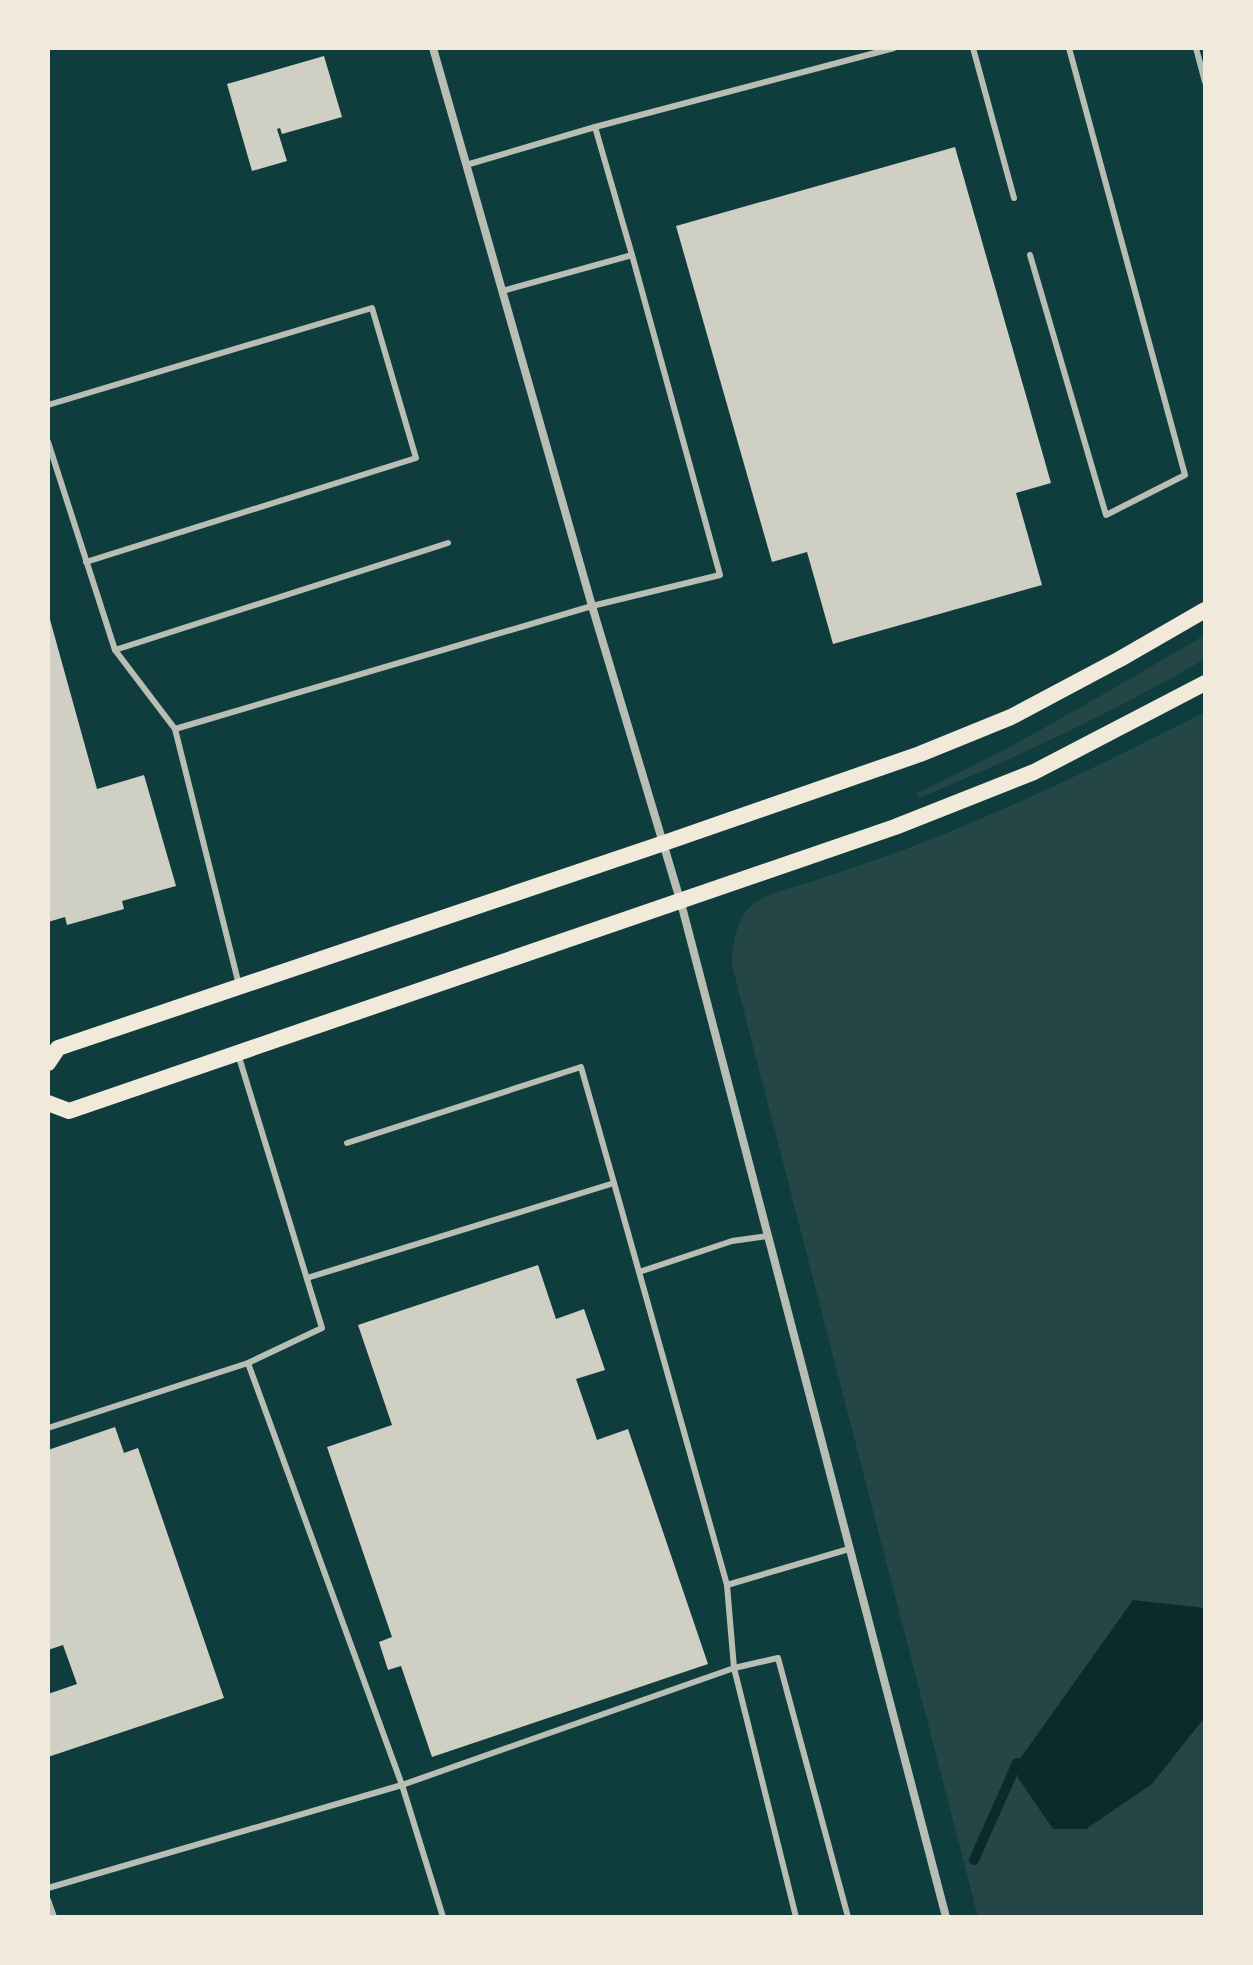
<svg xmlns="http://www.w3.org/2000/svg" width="1253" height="1965" font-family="Poppins,sans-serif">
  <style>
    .green { fill: #244646 }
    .water { fill: #0a2a2b }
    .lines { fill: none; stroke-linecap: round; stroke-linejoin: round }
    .stream { stroke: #0a2a2b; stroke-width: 10 }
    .building { fill: #cfcfc3 }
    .service { stroke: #b8beb3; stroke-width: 6 }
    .minor { stroke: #b8beb3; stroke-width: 8 }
    .secondary { stroke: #f1e9da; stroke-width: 16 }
  </style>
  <rect width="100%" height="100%" fill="#0f3d3e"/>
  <g class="green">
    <path d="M1205,635V659C1113,712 1018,757 919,798L917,793C1017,747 1110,690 1205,635Z"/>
    <path d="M1205,712V1917H978L732,965C732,945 736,918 753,904C768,892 792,888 810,882C848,869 887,857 924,842C1021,804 1113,759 1205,712Z"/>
  </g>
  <polygon class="water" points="1133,1600 1205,1608 1205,1717 1152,1784 1086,1829 1053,1829 1018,1778 1017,1763"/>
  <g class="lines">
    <polyline class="stream" points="974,1860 1017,1763"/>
  </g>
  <g class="building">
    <polygon points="324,56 342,117 282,134 280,128 277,129 287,161 252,171 227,84"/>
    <polygon points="955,147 1051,483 1016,493 1042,585 833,644 807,552 772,562 676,226"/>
    <polygon points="49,616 97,789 144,775 176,886 122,901 124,909 67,925 65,917 48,922"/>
    <polygon points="538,1265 556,1319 584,1309 605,1370 576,1379 597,1440 628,1429 708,1664 432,1757 401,1666 388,1670 379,1642 392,1637 327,1447 392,1425 358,1325"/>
    <polygon points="115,1427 124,1453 138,1448 224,1698 48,1757 48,1694 77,1684 63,1645 48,1650 48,1450"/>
  </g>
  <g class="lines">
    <g class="service">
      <polyline points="973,48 1014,198"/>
      <polyline points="1196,48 1205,82"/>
      <polyline points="595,127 894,48"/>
      <polyline points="466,165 595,127 632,255"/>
      <polyline points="1030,255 1106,515 1185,475 1069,48"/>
      <polyline points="48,405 372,308 416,458 86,562"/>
      <polyline points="48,442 115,650 175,729"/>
      <polyline points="115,650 448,543"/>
      <polyline points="239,985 175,729 592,606 720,575 632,255 502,291"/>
      <polyline points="238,1054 322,1328 248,1363 402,1785 443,1917"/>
      <polyline points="614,1183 727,1585 849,1549"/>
      <polyline points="639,1272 732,1241 768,1236"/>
      <polyline points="307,1278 614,1183 581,1067 347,1143"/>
      <polyline points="48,1428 248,1363"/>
      <polyline points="727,1585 734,1668 796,1917"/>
      <polyline points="48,1888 402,1785 734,1668 778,1658 848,1917"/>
      <polyline points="48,1900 54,1917"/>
    </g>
    <polyline class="minor" points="433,48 592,606 681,903 946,1917"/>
    <g class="secondary">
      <polyline points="48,1063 58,1048 664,843 920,754 1011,717 1120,659 1205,610"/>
      <polyline points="48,1103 69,1111 895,827 1034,772 1205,683"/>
    </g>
  </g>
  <rect width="1253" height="1965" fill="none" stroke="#f1e9da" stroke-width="100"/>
</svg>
